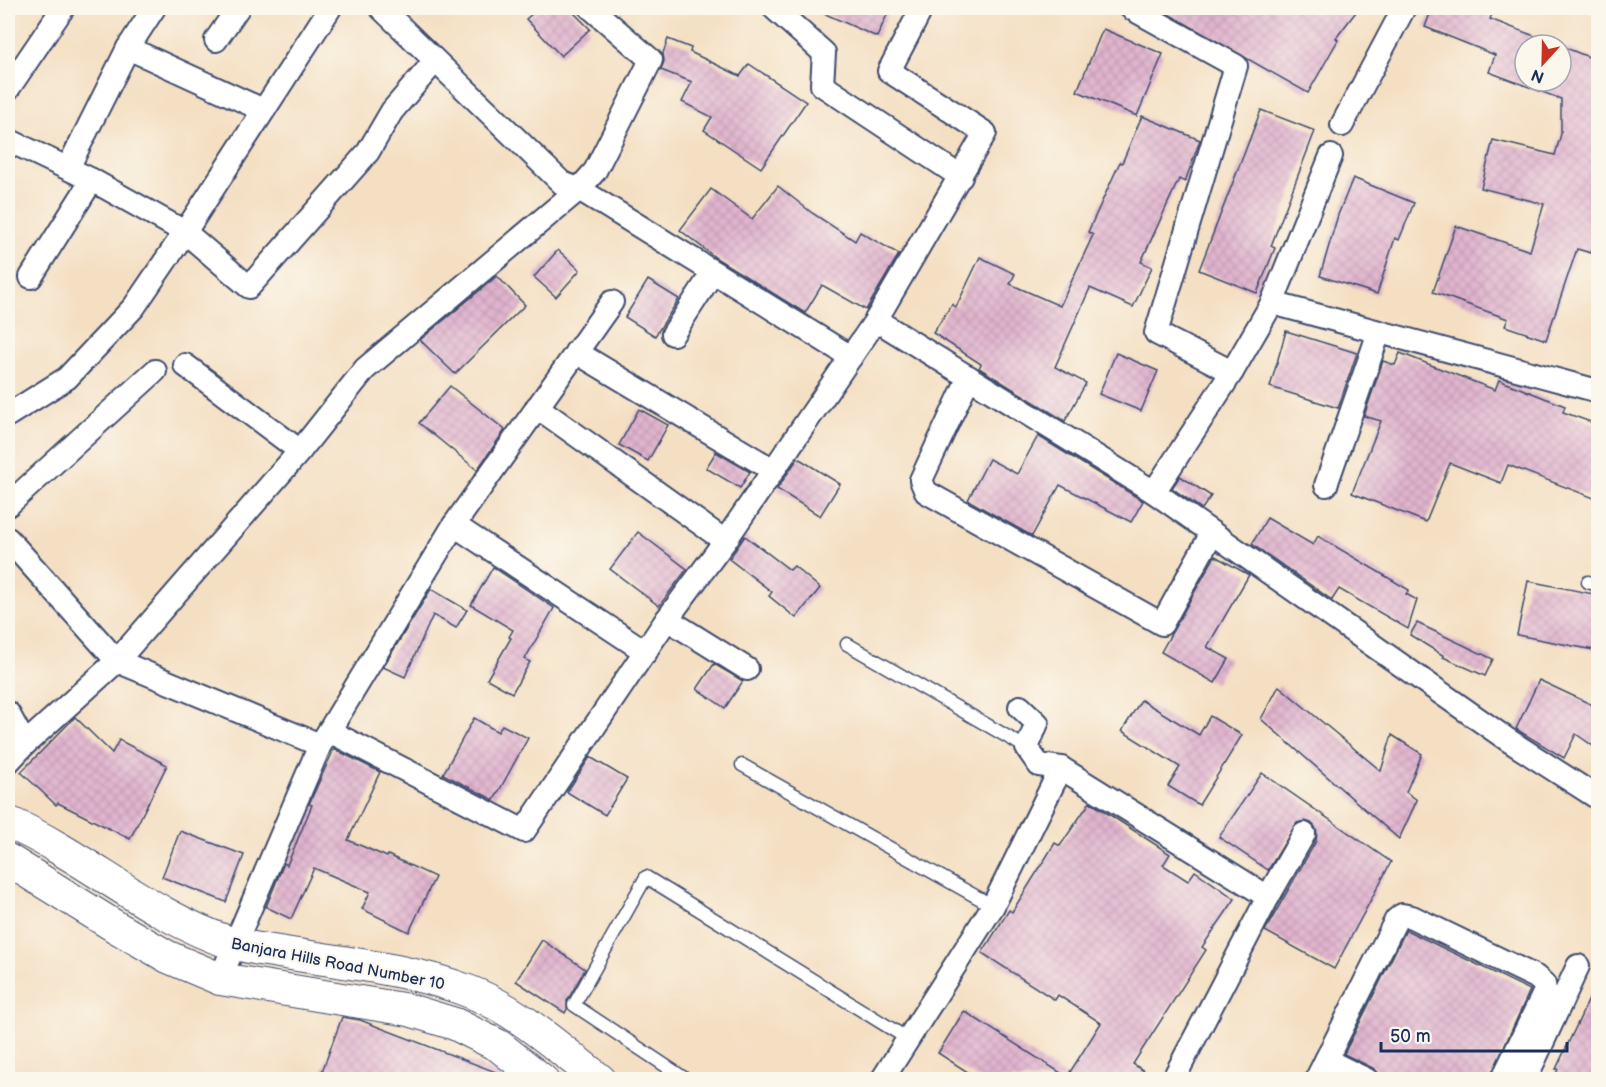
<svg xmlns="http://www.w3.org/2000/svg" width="1606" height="1087" font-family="'Balsamiq Sans',sans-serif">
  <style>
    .building { fill: url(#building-cross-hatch) }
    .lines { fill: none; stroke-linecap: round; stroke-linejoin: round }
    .lane-casing { stroke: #3c496d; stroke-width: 15 }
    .street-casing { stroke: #3c496d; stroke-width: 26 }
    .secondary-casing { stroke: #3c496d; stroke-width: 34 }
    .lane { stroke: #fff; stroke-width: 12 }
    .street { stroke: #fff; stroke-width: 22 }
    .secondary { stroke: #fff; stroke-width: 32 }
    .labels { text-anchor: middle; stroke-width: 4.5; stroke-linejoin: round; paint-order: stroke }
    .street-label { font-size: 16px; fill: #1b2f5e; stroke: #fbf7ec }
  </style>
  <defs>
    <pattern id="building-cross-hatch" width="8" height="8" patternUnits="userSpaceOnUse" patternTransform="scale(1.5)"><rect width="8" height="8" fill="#e1b4ce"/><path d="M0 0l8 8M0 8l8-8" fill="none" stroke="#c09bb3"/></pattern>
  </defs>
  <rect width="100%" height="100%" fill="#fbf7ec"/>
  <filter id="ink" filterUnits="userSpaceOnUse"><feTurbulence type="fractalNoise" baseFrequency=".0167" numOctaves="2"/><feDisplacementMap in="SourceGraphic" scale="12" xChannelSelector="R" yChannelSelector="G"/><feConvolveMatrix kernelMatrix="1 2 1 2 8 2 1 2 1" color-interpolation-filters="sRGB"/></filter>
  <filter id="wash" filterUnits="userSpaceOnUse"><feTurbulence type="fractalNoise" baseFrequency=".008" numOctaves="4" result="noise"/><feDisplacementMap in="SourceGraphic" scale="24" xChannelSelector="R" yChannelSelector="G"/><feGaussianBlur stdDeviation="1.35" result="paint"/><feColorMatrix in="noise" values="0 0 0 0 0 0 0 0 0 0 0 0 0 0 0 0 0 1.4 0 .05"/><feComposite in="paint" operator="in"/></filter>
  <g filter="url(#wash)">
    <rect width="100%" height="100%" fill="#f4dfc2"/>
    <g id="blocks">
      <g class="building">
        <polygon points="539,8 569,8 590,29 561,56 526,19"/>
        <polygon points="812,8 890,8 877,37"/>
        <polygon points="1158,8 1359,8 1336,38 1338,40 1308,93"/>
        <polygon points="1432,8 1482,8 1493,12 1490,19 1558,45 1525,45 1525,81 1561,81 1561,46 1599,61 1599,229 1591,253 1577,249 1546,340 1505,326 1508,319 1433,292 1456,226 1530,251 1544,204 1481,188 1493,140 1555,155 1561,134 1561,99 1489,72 1495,55 1425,27"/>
        <polygon points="1103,29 1163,54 1137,116 1077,91"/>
        <polygon points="668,39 691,48 690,52 740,76 749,64 806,102 761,168 704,130 712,117 682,102 692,82 661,70 664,61 663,53"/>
        <polygon points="1261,110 1315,131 1271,246 1275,248 1257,293 1199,270"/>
        <polygon points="1142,116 1200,140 1185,182 1179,179 1141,262 1152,267 1133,307 1090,288 1055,367 1086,383 1065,421 979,368 981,364 933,333 952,304 956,307 980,257 1015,274 1010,284 1060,306 1093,235 1088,232 1120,162 1122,163"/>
        <polygon points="1353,178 1414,203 1399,240 1395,238 1377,294 1320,276 1338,215"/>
        <polygon points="778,186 812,213 855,241 860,232 899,254 866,310 822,285 805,313 716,258 680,230 711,189 752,219"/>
        <polygon points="558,250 580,270 556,297 534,277"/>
        <polygon points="497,276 525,305 455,374 420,340"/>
        <polygon points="648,280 679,299 655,336 625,317"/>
        <polygon points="1286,331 1357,353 1338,408 1270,387"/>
        <polygon points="1116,353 1158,371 1141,411 1099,394"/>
        <polygon points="1400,353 1495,390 1499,380 1565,406 1563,412 1599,425 1599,500 1508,465 1501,483 1450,463 1426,522 1352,493 1381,421 1364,416 1383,361 1395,365"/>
        <polygon points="450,386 505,430 477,470 419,423"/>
        <polygon points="639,409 668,425 648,461 619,445"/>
        <polygon points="1038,436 1143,501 1131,522 1060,485 1032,536 968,500 989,459 1017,474"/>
        <polygon points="716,452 750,472 740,488 706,468"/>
        <polygon points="798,458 840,484 820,516 777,489"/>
        <polygon points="1180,476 1211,496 1202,509 1172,488"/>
        <polygon points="1267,518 1313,545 1318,536 1409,590 1406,594 1417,600 1408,629 1339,589 1332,600 1252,544"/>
        <polygon points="638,532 687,569 659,606 610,569"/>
        <polygon points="745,536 790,570 794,566 820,588 796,618 769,596 772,592 729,559"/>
        <polygon points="1215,556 1249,575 1207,647 1229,659 1215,683 1161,652"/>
        <polygon points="493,567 554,608 525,659 530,662 512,693 487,679 511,638 509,637 513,630 471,605"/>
        <polygon points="1528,581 1599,595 1599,651 1517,635"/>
        <polygon points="431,589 467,610 456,628 433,615 405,677 383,667"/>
        <polygon points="1417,623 1493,659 1485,676 1443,657 1444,656 1410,635"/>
        <polygon points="714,664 743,681 725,708 697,689"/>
        <polygon points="1539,680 1599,708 1599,750 1576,734 1564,758 1516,729"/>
        <polygon points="1279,686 1381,771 1392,735 1422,754 1406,792 1417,800 1399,839 1261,719"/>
        <polygon points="1141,700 1199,735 1210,716 1242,735 1199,805 1168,786 1180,767 1122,731"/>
        <polygon points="75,717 112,753 119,740 167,765 130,839 58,803 56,805 21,772"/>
        <polygon points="474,718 498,732 502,725 528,738 494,800 443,774"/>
        <polygon points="334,749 380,772 348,840 387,857 388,855 435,877 409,932 362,909 370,892 314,868 291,919 266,907 284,863 287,865 312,805 309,804"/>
        <polygon points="590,757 627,779 605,815 567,792"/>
        <polygon points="1262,773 1391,862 1334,969 1265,931 1316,841 1317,833 1315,827 1311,823 1305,821 1297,823 1268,870 1219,837"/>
        <polygon points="1090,802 1170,854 1163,865 1188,881 1195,871 1235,899 1202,947 1206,950 1133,1064 1158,1080 980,1080 938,1053 964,1011 1067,1077 1101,1023 1058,995 1055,1000 982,953 1009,910 1012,912 1055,843 1060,846"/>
        <polygon points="180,831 244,855 226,902 162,877"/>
        <polygon points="1406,930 1530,990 1489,1080 1380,1080 1378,1073 1373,1068 1344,1054"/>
        <polygon points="542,940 585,969 567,1001 567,1009 565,1013 516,981"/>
        <polygon points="1599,978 1599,1080 1554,1080 1558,1069 1556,1069"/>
        <polygon points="342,1017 360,1020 509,1077 511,1080 319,1080"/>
      </g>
    </g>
  </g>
  <g filter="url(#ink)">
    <use href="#blocks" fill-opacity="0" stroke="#3c496d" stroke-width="1.5"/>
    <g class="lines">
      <g class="lane-casing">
        <g id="lane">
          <polyline points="1588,582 1598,585"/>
          <polyline points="847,644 1027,748"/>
          <polyline points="742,765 993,906"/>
          <polyline points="687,1080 574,1005 646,877 908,1039"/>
        </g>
      </g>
      <g class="street-casing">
        <g id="street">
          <polyline points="381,8 562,183 579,189 851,357"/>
          <polyline points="774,8 824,53 822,85 961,177"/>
          <polyline points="1131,8 1236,66 1156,333 1232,372"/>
          <polyline points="216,40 238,8"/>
          <polyline points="128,48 263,110"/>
          <polyline points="8,89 63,8"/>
          <polyline points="1342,125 1404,8"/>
          <polyline points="8,140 92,180 185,232 249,287 368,152 392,111 435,61"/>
          <polyline points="68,168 128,48 154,8"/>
          <polyline points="31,277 92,180"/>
          <polyline points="1272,303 1598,391"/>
          <polyline points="876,320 1154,492 1232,372 1272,303 1331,156"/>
          <polyline points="673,334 713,272"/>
          <polyline points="576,352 773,470"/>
          <polyline points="185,365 300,451"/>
          <polyline points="969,377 921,480 926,492 1162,624 1212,533"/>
          <polyline points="537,407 725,541"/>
          <polyline points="8,415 67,378 134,307 185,232 330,8"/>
          <polyline points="1326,485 1379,332"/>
          <polyline points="1154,492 1508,740 1598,798"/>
          <polyline points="8,505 155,371"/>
          <polyline points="454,525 646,652"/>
          <polyline points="8,539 117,661 320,745"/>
          <polyline points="667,619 747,669"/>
          <polyline points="1020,707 1037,723 1027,748 1039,765 1061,768"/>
          <polyline points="8,713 25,744"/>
          <polyline points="329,731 524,831 667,619 725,541 876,320 985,133 889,71 922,8"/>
          <polyline points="8,762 25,744 117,661 300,451 365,369 579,189 595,171 651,60 591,8"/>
          <polyline points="1268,897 1304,834"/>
          <polyline points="220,979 320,745 329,731 454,525 612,302"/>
          <polyline points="1326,1060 1367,1080"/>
          <polyline points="882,1080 993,906 1061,768 1268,897 1173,1080"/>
          <polyline points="1316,1080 1396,920 1402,915 1412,917 1536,977 1544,984 1545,991 1502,1080"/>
          <polyline points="1525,1080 1578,966"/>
        </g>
      </g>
      <g class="secondary-casing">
        <g id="secondary">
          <path d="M8,822C86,856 147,915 231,943C248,948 268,950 285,953C345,963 411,969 468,991C518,1010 558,1048 600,1080"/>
          <polyline points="8,860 116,927 168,957 220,979 409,1010 455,1024 499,1046 542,1080"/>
        </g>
      </g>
      <use href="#lane" class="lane"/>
      <use href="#street" class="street"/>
      <use href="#secondary" class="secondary"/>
    </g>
  </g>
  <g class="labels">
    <g class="street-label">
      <text transform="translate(338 963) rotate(11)" y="6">Banjara Hills Road Number 10</text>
    </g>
  </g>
  <rect width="1606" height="1087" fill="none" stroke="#fbf7ec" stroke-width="30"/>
  <g transform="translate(1543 63) rotate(202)"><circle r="28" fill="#fbf7ec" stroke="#a1a7b3" stroke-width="1.5"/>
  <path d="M0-4.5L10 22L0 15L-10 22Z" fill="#c8321e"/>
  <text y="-9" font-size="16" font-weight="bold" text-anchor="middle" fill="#1b2f5e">N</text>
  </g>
  <path d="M1381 1042v9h186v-9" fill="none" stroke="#1b2f5e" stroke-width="3"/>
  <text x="1390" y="1042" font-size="18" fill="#1b2f5e" stroke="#fbf7ec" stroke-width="4.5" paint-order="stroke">50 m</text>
</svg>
